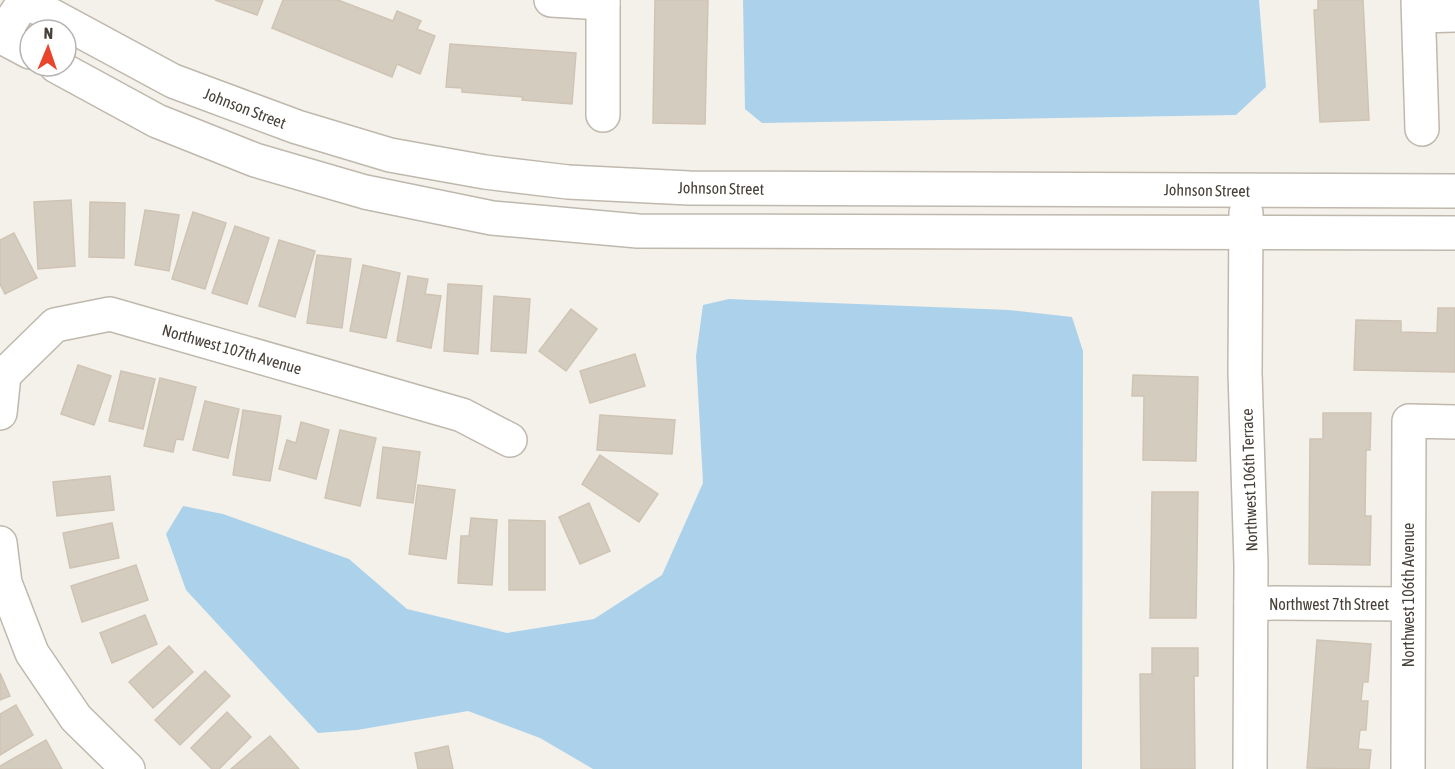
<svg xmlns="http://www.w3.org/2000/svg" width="1455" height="769" font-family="'Asap Condensed',sans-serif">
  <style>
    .water { fill: #acd2eb }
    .building { fill: #d5ccc0; stroke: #cfc4b4; stroke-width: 1.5 }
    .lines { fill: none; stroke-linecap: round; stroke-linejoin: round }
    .minor-casing { stroke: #bfb8ad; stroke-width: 36 }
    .minor { stroke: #fff; stroke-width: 33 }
    .labels { text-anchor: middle; stroke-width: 6; stroke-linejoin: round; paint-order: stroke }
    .street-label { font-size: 16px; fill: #474139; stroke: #fff }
  </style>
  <rect width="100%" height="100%" fill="#f4f1ea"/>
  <g class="water">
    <polygon points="743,0 1259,0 1266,87 1236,115 762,123 745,109"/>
    <polygon points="729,299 1009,310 1072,317 1083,351 1082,769 593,769 540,738 468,711 357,730 318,733 186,590 166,534 183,506 223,514 349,559 407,609 507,633 594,619 662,575 703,483 696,356 703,305"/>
  </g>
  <g class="building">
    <polygon points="215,0 263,0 257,15"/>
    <polygon points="283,0 338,0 393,21 397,11 421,21 417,29 435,36 420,74 397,64 392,77 272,28"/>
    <polygon points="655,0 708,0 705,124 653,123"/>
    <polygon points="1318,0 1363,0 1369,120 1320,122 1314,10 1318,10"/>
    <polygon points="450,44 576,53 572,104 522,100 523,97 462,92 462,88 446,87"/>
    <polygon points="71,200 75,266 38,269 34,202"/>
    <polygon points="90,202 125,203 124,258 89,257"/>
    <polygon points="145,210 179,215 169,271 135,265"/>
    <polygon points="193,212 226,223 205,289 172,279"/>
    <polygon points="235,226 269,238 247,304 212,293"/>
    <polygon points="14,233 37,278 5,294 0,284 0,240"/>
    <polygon points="279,240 315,251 295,317 259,306"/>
    <polygon points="317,255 351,259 342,328 307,323"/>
    <polygon points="363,265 400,273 386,338 350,331"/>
    <polygon points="408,276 428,279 425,294 441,296 431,348 397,341"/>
    <polygon points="448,284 482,286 478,354 444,351"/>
    <polygon points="494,296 530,299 526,353 491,351"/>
    <polygon points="1438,308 1455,308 1455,372 1354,370 1356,320 1401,321 1401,332 1437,333"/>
    <polygon points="571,309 597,329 566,371 539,351"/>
    <polygon points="635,354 645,386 590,403 580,371"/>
    <polygon points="78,365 111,376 94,425 61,414"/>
    <polygon points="121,371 155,379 143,429 109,421"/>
    <polygon points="1133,375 1198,377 1196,461 1143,460 1144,396 1132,396"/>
    <polygon points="160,378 196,387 183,440 176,439 173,452 144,446"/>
    <polygon points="205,401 239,409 228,458 193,450"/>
    <polygon points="243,410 281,416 270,481 233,475"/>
    <polygon points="1323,413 1371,413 1370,450 1366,450 1365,516 1371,516 1370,565 1309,564 1310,439 1323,439"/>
    <polygon points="600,415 675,420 672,454 597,450"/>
    <polygon points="301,422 329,430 316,479 279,469 287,440 296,443"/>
    <polygon points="340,430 376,438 360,506 325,498"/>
    <polygon points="383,447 420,452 413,503 377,498"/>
    <polygon points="600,455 658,494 639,522 582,484"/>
    <polygon points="110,476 114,510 57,516 53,482"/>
    <polygon points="418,485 455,490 446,559 409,554"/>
    <polygon points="1152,492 1198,492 1196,618 1150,618"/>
    <polygon points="589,503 610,551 580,564 559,517"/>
    <polygon points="471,518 497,520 492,585 458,583 461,536 469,536"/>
    <polygon points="509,520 545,521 545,590 509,590"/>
    <polygon points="112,523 119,558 70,568 63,533"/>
    <polygon points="136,565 148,600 82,622 71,586"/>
    <polygon points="145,615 157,644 112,663 100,633"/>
    <polygon points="1317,640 1371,644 1368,682 1363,682 1361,701 1368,701 1366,730 1360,730 1358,749 1371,750 1369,769 1307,768"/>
    <polygon points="169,646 193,672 153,708 129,682"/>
    <polygon points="1152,648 1198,648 1198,676 1194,676 1195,769 1141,769 1140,674 1152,674"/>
    <polygon points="205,671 230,696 180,745 155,720"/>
    <polygon points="0,673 10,696 0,700"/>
    <polygon points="16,705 33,735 0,755 0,714"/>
    <polygon points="227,712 251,737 219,769 212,769 191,748"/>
    <polygon points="270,736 299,769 231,769"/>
    <polygon points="46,740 62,769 0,769 0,766"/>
    <polygon points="448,746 453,769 418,769 415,753"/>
  </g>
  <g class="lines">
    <g class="minor-casing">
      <g id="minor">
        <polyline points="23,0 173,81 297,127 390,155 485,172 568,182 689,188 1455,191"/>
        <polyline points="551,0 603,3"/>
        <polyline points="1418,0 1422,129"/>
        <polyline points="1419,16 1455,15"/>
        <polyline points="0,36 30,52"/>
        <polyline points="0,38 25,0"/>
        <polyline points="56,66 157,121 255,160 365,192 492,218 638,231 1455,233"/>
        <polyline points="603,115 603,0"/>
        <polyline points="1246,213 1245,373 1251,564 1250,769"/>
        <polyline points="0,413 4,375 55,325 110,314 462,415 510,440"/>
        <polyline points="0,543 5,583 32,653 76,718 128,769"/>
        <polyline points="1251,603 1408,604"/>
        <polyline points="1408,769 1409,421 1455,422"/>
      </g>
    </g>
    <use href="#minor" class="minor"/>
  </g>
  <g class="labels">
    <g class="street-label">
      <text transform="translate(245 108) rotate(21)" y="6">Johnson Street</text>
      <text transform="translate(721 188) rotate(1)" y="6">Johnson Street</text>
      <text transform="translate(1207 190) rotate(1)" y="6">Johnson Street</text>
      <text transform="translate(232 349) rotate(16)" y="6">Northwest 107th Avenue</text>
      <text transform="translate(1249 480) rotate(-92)" y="6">Northwest 106th Terrace</text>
      <text transform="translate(1408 595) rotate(-90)" y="6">Northwest 106th Avenue</text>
      <text x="1329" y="610">Northwest 7th Street</text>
    </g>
  </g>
  <g transform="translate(48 48) rotate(2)"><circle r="28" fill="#ffffff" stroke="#b5b3b0" stroke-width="1.5"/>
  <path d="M0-4.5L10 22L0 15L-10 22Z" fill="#e8452c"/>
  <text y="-9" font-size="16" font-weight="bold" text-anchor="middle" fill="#474139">N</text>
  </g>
</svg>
